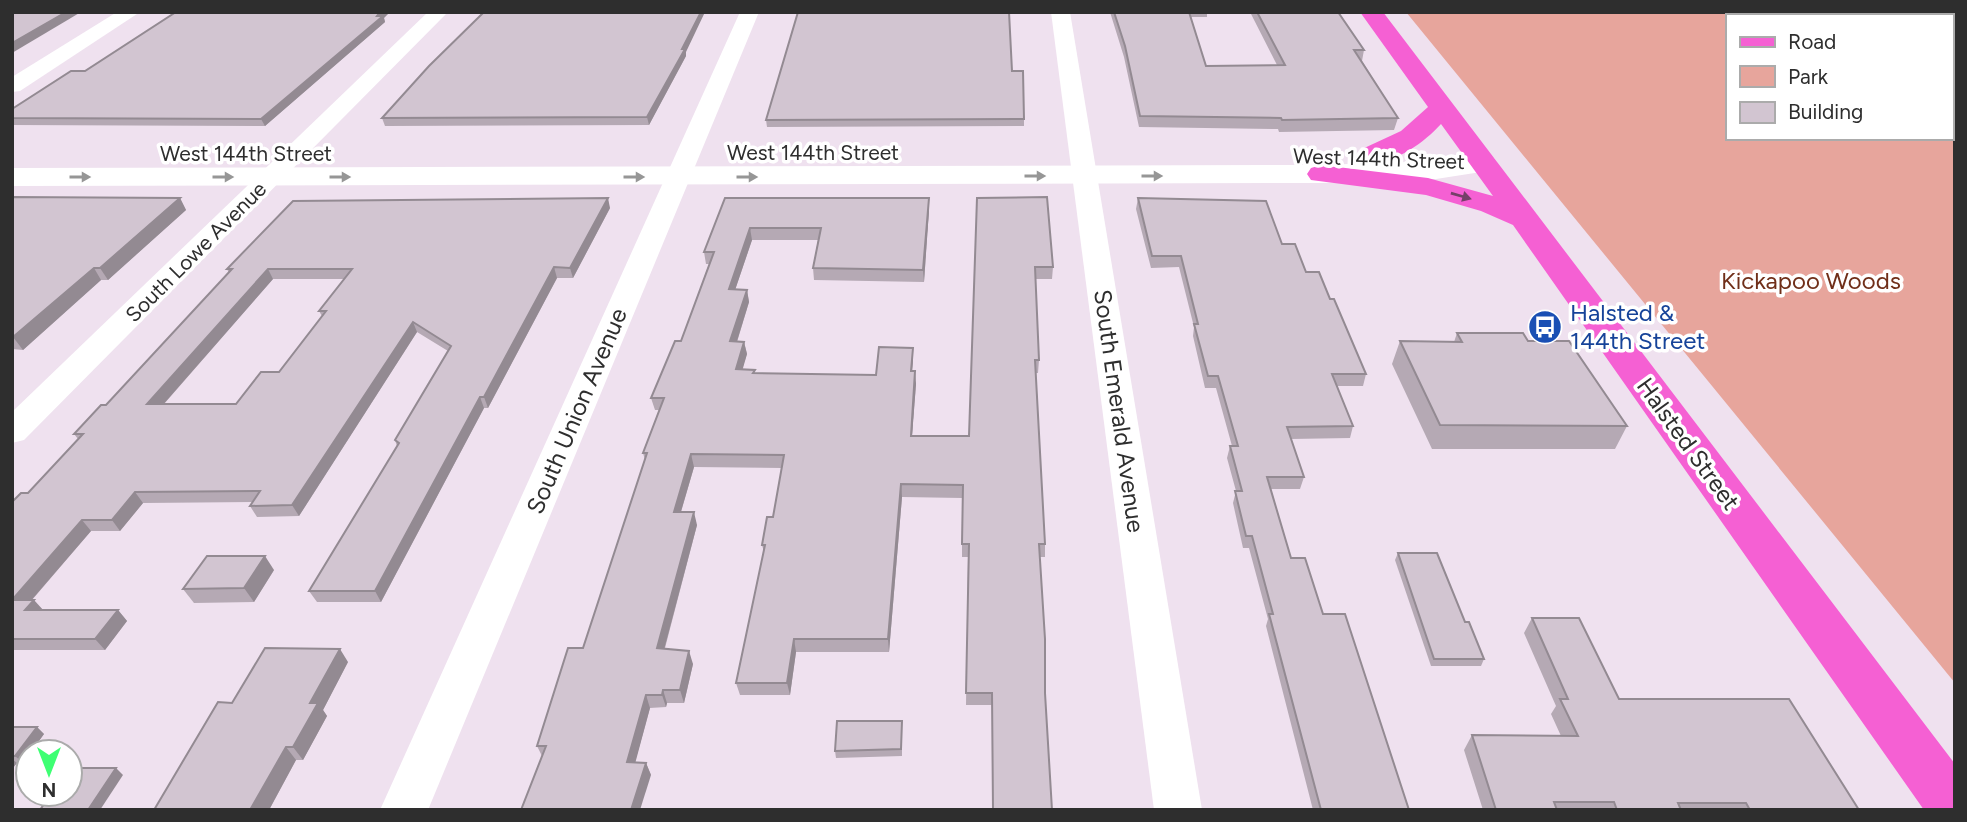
<svg xmlns="http://www.w3.org/2000/svg" width="1967" height="822" font-family="Figtree,sans-serif">
  <style>
    .green { fill: #e7a59c; fill-rule: evenodd }
    .lines { fill: none; stroke-linecap: round; stroke-linejoin: round }
    .minor { fill: #fff; fill-rule: evenodd }
    .tertiary { fill: #fff; fill-rule: evenodd }
    .primary { fill: #f560d3; fill-rule: evenodd }
    .wall { fill: #b5a9b4; fill-rule: evenodd }
    .shaded-wall { fill: #938a92 }
    .building { fill: #d2c5d1; stroke: #938a92; stroke-width: 2; fill-rule: evenodd }
    .oneway { fill: #969696 }
    .oneway2 { fill: #744068 }
    .labels { text-anchor: middle; stroke-width: 7; stroke-linejoin: round; paint-order: stroke }
    .far-street-label { font-size: 21px; fill: #2e2e2e; stroke: #fff }
    .park-label { font-size: 24px; fill: #702f19; stroke: #fff }
    .transit-label { font-size: 24px; fill: #164399; stroke: #fff; text-anchor: start }
    .street-label { font-size: 24px; fill: #2e2e2e; stroke: #fff }
  </style>
  <rect width="100%" height="100%" fill="#efe1ef"/>
  <path class="green" d="M1406,12H1955V683ZM1727,16H1951V138H1727Z"/>
  <g class="lines">
    <g class="minor">
      <polygon points="117,12 140,12 20,91 12,92 12,77"/>
      <polygon points="428,12 448,12 24,440 12,443 12,412"/>
      <polygon points="740,12 759,12 428,810 380,810"/>
      <polygon points="1051,12 1070,12 1202,810 1154,810"/>
    </g>
    <polygon class="tertiary" points="1484,156 1494,158 1498,164 1494,170 1436,179 1321,183 12,186 12,168 1321,165 1436,161"/>
    <path class="primary" d="M1360,12H1383L1955,764V810H1924L1513,225L1481,211L1426,195L1311,180L1307,174L1311,168L1321,165L1428,178L1493,196L1441,124C1423,144 1388,169 1360,162L1356,156L1360,150L1401,131L1428,107Z"/>
  </g>
  <g class="wall">
    <polygon points="1110,12 1207,12 1207,17 1191,17 1206,66 1277,65 1250,12 1338,12 1364,50 1362,61 1398,118 1394,130 1279,132 1278,129 1139,127 1124,57"/>
    <polygon points="384,18 385,22 265,126 12,125 12,109 85,71"/>
    <polygon points="686,52 686,56 649,125 385,126 382,118"/>
    <polygon points="1012,71 1024,119 1024,126 767,127 766,120"/>
    <polygon points="12,197 180,198 186,210 108,280 101,280 23,350 12,349"/>
    <polygon points="725,198 929,210 924,282 814,280 813,268 818,240 752,240 735,290 747,290 749,302 737,342 744,342 747,354 742,369 755,373 876,375 913,348 912,371 916,384 912,436 969,436 977,198 1053,267 1052,279 1035,279 1039,360 1038,373 1036,373 1045,544 1045,557 1040,557 992,705 966,705 968,557 962,557 962,498 902,497 889,652 796,652 790,695 740,695 736,683 764,552 762,545 773,517 782,468 694,467 681,512 697,525 665,648 693,664 684,703 667,703 666,707 650,708 635,762 646,763 651,775 542,756 537,746 583,648 645,460 643,453 659,410 655,410 651,398 681,341 709,264 706,264 704,252"/>
    <polygon points="1138,198 1282,244 1330,299 1366,374 1363,386 1337,386 1353,426 1350,438 1291,439 1304,477 1300,489 1271,489 1291,558 1323,614 1409,810 1313,810 1266,626 1268,619 1249,548 1243,548 1233,503 1236,491 1227,458 1230,446 1232,446 1216,388 1205,388 1193,336 1194,327 1179,267 1151,268 1136,209"/>
    <path d="M610,208L573,278H557L488,408H484L381,602H317L309,591L397,446L395,440L448,351L417,332L299,516L257,517L250,506L253,502L143,503L120,531H91L32,600L43,610H118L127,621L105,650H12V502L28,493L78,439L74,434L106,405L229,273L227,269ZM273,279H344L319,311L322,316L279,372L236,404H164Z"/>
    <polygon points="1457,333 1528,341 1627,426 1615,449 1432,449 1392,364 1400,341 1454,342"/>
    <polygon points="1398,553 1465,622 1484,659 1481,666 1431,666 1395,560"/>
    <polygon points="274,570 254,602 194,603 183,589"/>
    <polygon points="1532,618 1619,699 1859,810 1483,810 1464,750 1472,735 1561,736 1551,714 1556,706 1524,633"/>
    <polygon points="348,662 323,710 327,716 303,760 296,760 269,810 154,810 232,703"/>
    <polygon points="902,721 902,756 836,758 835,751"/>
    <polygon points="12,727 37,727 44,734 23,763 17,763 12,769"/>
  </g>
  <g class="shaded-wall">
    <polygon points="66,12 81,12 12,53 12,43"/>
    <polygon points="380,12 390,12 384,18 385,22 265,126 261,119"/>
    <polygon points="701,12 705,12 686,52 686,56 649,125 647,117"/>
    <polygon points="180,198 186,210 108,280 100,268"/>
    <polygon points="608,198 610,208 573,278 570,268"/>
    <polygon points="929,198 929,210 924,282 923,270"/>
    <polygon points="750,228 752,240 731,302 729,289"/>
    <polygon points="554,267 557,278 488,408 484,397"/>
    <polygon points="94,268 101,280 23,350 13,337"/>
    <polygon points="268,269 273,279 154,415 147,404"/>
    <polygon points="747,290 749,302 733,354 730,341"/>
    <polygon points="413,322 417,332 299,516 292,505"/>
    <polygon points="744,342 747,354 739,382 736,369"/>
    <polygon points="913,348 913,360 911,384 911,371"/>
    <polygon points="915,371 916,384 911,448 911,436"/>
    <polygon points="480,397 484,408 381,602 375,591"/>
    <polygon points="691,454 694,467 677,525 674,512"/>
    <polygon points="901,484 902,497 889,652 888,639"/>
    <polygon points="135,492 143,503 120,531 112,520"/>
    <polygon points="694,512 697,525 661,661 657,648"/>
    <polygon points="82,520 91,531 22,611 12,600"/>
    <polygon points="265,556 274,570 254,602 244,588"/>
    <polygon points="34,600 44,611 25,610"/>
    <polygon points="118,610 127,621 105,650 95,639"/>
    <polygon points="794,639 796,652 790,695 787,683"/>
    <polygon points="340,649 348,662 323,710 327,716 303,760 293,747 310,703"/>
    <polygon points="689,651 693,664 684,703 680,690"/>
    <polygon points="663,690 667,703 666,707 662,695"/>
    <polygon points="646,695 650,708 632,775 627,762"/>
    <polygon points="37,727 44,734 31,752 28,752 28,756 23,763 15,756"/>
    <polygon points="286,747 296,760 269,810 250,810"/>
    <polygon points="12,759 17,763 12,769"/>
    <polygon points="646,763 651,775 640,810 631,810"/>
    <polygon points="116,768 123,775 100,810 88,810"/>
  </g>
  <g class="building">
    <polygon points="12,12 66,12 12,43"/>
    <polygon points="176,12 380,12 377,16 383,16 261,119 12,118 12,109 71,71 85,71"/>
    <polygon points="484,12 701,12 682,49 685,49 647,117 382,118 429,66"/>
    <polygon points="798,12 1009,12 1012,71 1023,71 1024,119 766,120"/>
    <polygon points="1114,12 1189,12 1206,66 1285,65 1257,12 1338,12 1364,50 1354,50 1398,118 1282,120 1281,118 1140,116 1125,46"/>
    <polygon points="12,197 180,198 100,268 94,268 13,337 12,337"/>
    <polygon points="1047,197 1053,267 1035,267 1039,360 1035,360 1045,544 1039,544 1045,639 1045,693 1052,810 993,810 992,693 966,693 969,544 962,544 963,485 901,484 888,639 794,639 787,683 736,683 765,545 762,545 767,517 773,517 784,455 691,454 674,512 694,512 657,648 689,651 680,690 663,690 662,695 646,695 627,762 646,763 631,810 521,810 546,746 537,746 568,648 583,648 647,453 643,453 664,398 651,398 675,341 681,341 714,252 704,252 725,198 929,198 923,270 813,268 821,228 750,228 729,289 747,290 730,341 744,342 736,369 755,370 753,373 876,375 879,347 913,348 911,371 915,371 911,436 969,436 977,198"/>
    <path d="M608,198L570,268L554,267L484,397H480L375,591H309L399,443L395,440L451,346L413,322L292,505L250,506L260,491L135,492L112,520H82L12,600H34L25,610H118L95,639H12V502L21,493H28L83,434H74L101,405H106L232,269H227L293,201ZM268,269H352L319,311H326L279,372H261L236,404H147Z"/>
    <polygon points="1138,198 1266,201 1282,244 1295,244 1306,272 1319,272 1330,299 1334,299 1366,374 1332,374 1353,426 1287,427 1304,477 1267,477 1291,558 1305,558 1323,614 1345,614 1409,810 1321,810 1269,614 1273,614 1252,536 1246,536 1235,491 1242,491 1230,446 1238,446 1218,376 1208,376 1194,324 1198,324 1181,256 1152,256"/>
    <polygon points="1457,333 1523,333 1528,341 1569,341 1627,426 1440,425 1400,341 1462,342"/>
    <polygon points="1398,553 1437,553 1465,622 1469,622 1484,659 1434,659"/>
    <polygon points="207,556 265,556 244,588 183,589"/>
    <polygon points="1532,618 1579,618 1619,699 1789,699 1859,810 1750,810 1746,803 1678,803 1681,810 1617,810 1614,802 1554,802 1557,810 1496,810 1472,735 1578,736 1560,699 1568,699"/>
    <polygon points="265,648 340,649 310,703 318,703 293,747 286,747 250,810 154,810 218,702 232,703"/>
    <polygon points="837,721 902,721 901,749 835,751"/>
    <polygon points="12,727 37,727 15,756 12,756"/>
    <polygon points="70,768 116,768 88,810 40,810 51,794 70,794"/>
  </g>
  <defs><path id="oneway-solid" d="M-6-.8H1V-3.2L6.5 0L1 3.2V.8H-6Z" transform="scale(1.75)"/></defs>
  <g class="oneway">
    <use href="#oneway-solid" transform="translate(1035 176)"/>
    <use href="#oneway-solid" transform="translate(1152 176)"/>
    <use href="#oneway-solid" transform="translate(80 177)"/>
    <use href="#oneway-solid" transform="translate(223 177)"/>
    <use href="#oneway-solid" transform="translate(340 177)"/>
    <use href="#oneway-solid" transform="translate(634 177)"/>
    <use href="#oneway-solid" transform="translate(747 177)"/>
  </g>
  <use class="oneway2" href="#oneway-solid" transform="translate(1461 196) rotate(16)"/>
  <defs>
    <g id="bus-disc" transform="scale(1.75)"><circle r="9.5" fill="#1a4fb4" stroke="#fff"/><path d="M-5-6H5V4H4V6H2V4H-2V6H-4V4H-5ZM-3.5-4V0h7V-4ZM-3.5 1.2v1.5H-2V1.2ZM2 1.2v1.5H3.5V1.2Z" fill="#fff"/></g>
  </defs>
  <g fill-rule="evenodd">
    <use href="#bus-disc" x="1545" y="327"/>
  </g>
  <g class="labels">
    <g class="far-street-label">
      <text x="813" y="160">West 144th Street</text>
      <text x="246" y="161">West 144th Street</text>
      <text transform="translate(1379 159) rotate(2)" y="7">West 144th Street</text>
      <text transform="translate(196 252) rotate(-45)" y="7">South Lowe Avenue</text>
    </g>
    <g class="park-label">
      <text x="1811" y="289">Kickapoo Woods</text>
    </g>
    <g class="transit-label">
      <text x="1570" y="321">Halsted &amp;<tspan x="1570" dy="28">144th Street</tspan></text>
    </g>
    <g class="street-label">
      <text transform="translate(577 411) rotate(-67)" y="8">South Union Avenue</text>
      <text transform="translate(1119 411) rotate(82)" y="8">South Emerald Avenue</text>
      <text transform="translate(1688 444) rotate(54)" y="8">Halsted Street</text>
    </g>
  </g>
  <rect width="1967" height="822" fill="none" stroke="#2e2e2e" stroke-width="28"/>
  <rect x="1726" y="14" width="228" height="126" fill="#ffffff" stroke="#ababab" stroke-width="2"/>
  <rect x="1740" y="37" width="35" height="10" fill="#f560d3" stroke="#ababab" stroke-width="2"/>
  <text x="1788" y="49" font-size="21" fill="#2e2e2e">Road</text>
  <rect x="1740" y="66" width="35" height="21" fill="#e7a59c" stroke="#ababab" stroke-width="2"/>
  <text x="1788" y="84" font-size="21" fill="#2e2e2e">Park</text>
  <rect x="1740" y="102" width="35" height="21" fill="#d2c5d1" stroke="#ababab" stroke-width="2"/>
  <text x="1788" y="119" font-size="21" fill="#2e2e2e">Building</text>
  <g transform="translate(49 773) rotate(180)"><circle r="33" fill="#ffffff" stroke="#ababab" stroke-width="2"/>
  <path d="M0-5L12 26L0 18L-12 26Z" fill="#3eff73"/>
  <text y="-10" font-size="19" font-weight="bold" text-anchor="middle" fill="#2e2e2e">N</text>
  </g>
</svg>
